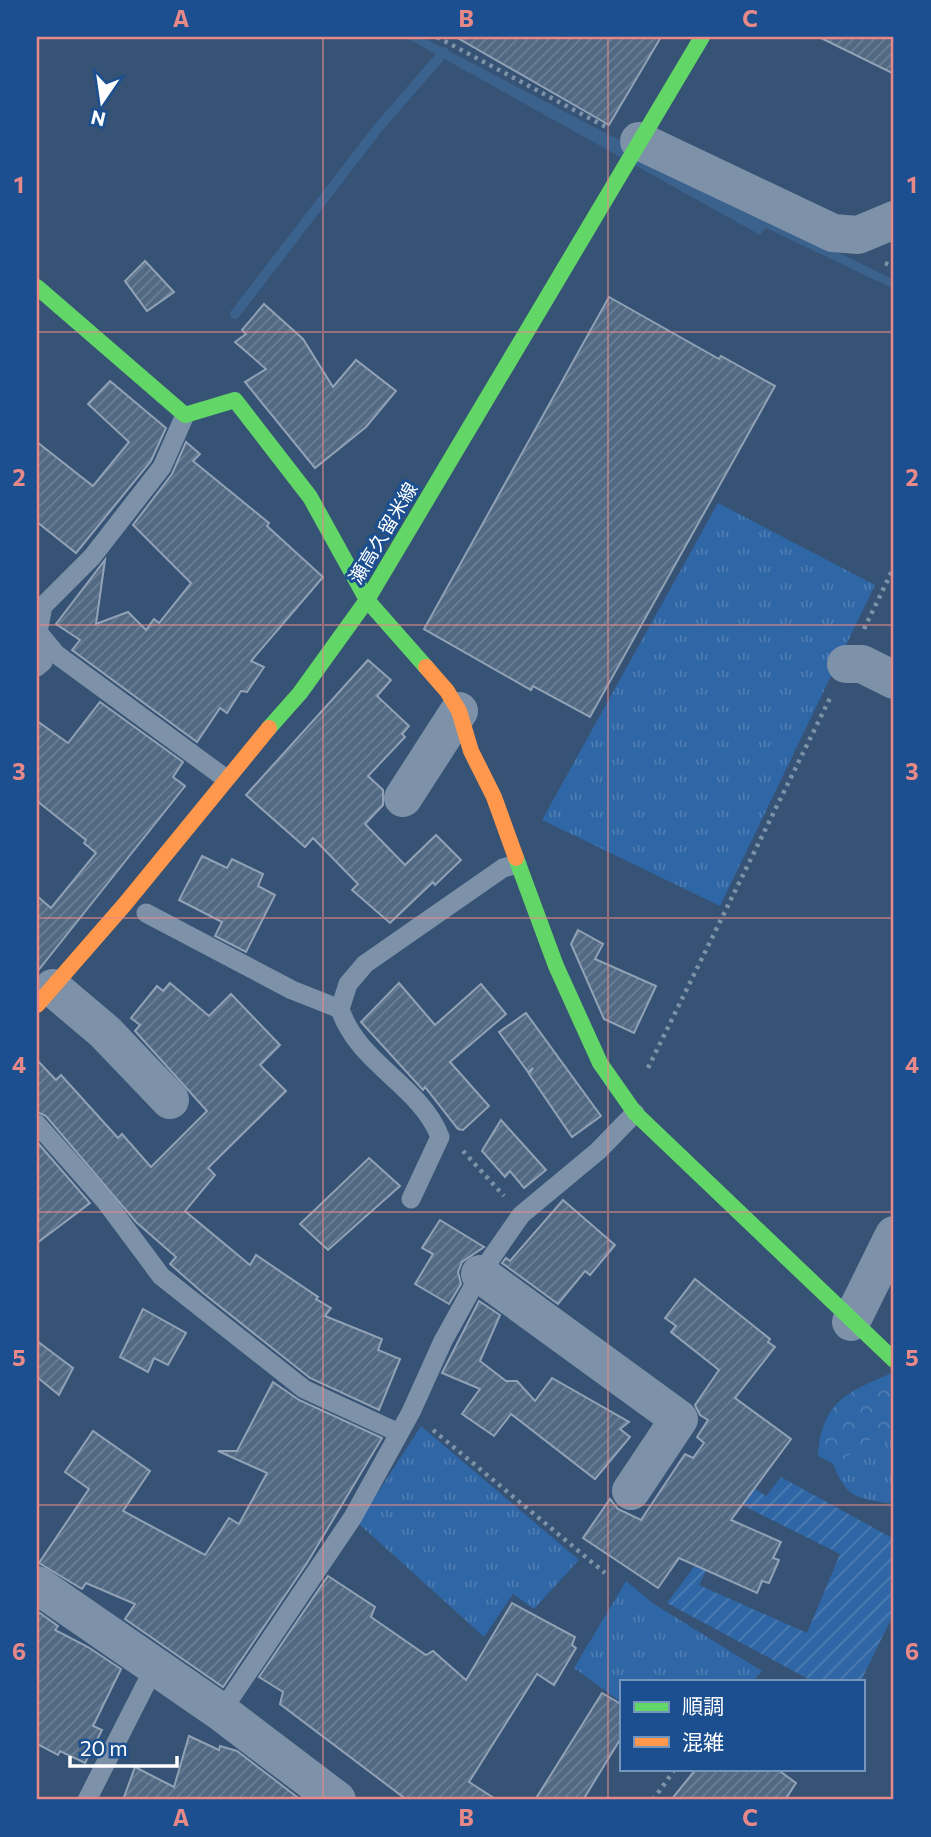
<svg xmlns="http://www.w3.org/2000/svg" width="931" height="1837" font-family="Commissioner,'Noto Sans JP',sans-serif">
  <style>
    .grass { fill: url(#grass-tufts) }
    .forest { fill: url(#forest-crowns) }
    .garden { fill: url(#garden-furrows) }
    .water { fill: #3b618d }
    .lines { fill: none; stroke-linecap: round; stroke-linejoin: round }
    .stream { stroke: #3b618d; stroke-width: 10 }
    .building { fill: url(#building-hatch); stroke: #92a2b6; stroke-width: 2 }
    .path { stroke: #7d92a8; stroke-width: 4.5; stroke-dasharray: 3.5 5; stroke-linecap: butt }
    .lane { stroke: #7d92a8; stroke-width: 19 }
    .street { stroke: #7d92a8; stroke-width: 38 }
    .fast { stroke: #63d668; stroke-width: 16 }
    .slow { stroke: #ff974d; stroke-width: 16 }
    .grid { fill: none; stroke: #e88989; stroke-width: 2; stroke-opacity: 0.55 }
    .labels { text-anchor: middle; stroke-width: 6; stroke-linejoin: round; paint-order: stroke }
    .street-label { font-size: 19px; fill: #fff; stroke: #1b4f8f }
    .neatline { fill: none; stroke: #e88989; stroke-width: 2.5 }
    .grid-label { font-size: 23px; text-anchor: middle; font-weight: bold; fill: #e88989 }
  </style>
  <defs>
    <pattern id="grass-tufts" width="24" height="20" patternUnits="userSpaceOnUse" patternTransform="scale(1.75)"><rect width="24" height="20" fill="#2f66a5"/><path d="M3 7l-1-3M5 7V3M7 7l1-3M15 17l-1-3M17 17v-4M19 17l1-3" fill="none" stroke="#4e7db2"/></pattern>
    <pattern id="forest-crowns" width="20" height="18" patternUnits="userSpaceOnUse" patternTransform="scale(1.75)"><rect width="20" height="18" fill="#2f66a5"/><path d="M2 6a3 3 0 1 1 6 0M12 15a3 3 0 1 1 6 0" fill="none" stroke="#4e7db2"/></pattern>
    <pattern id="garden-furrows" width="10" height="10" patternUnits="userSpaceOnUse" patternTransform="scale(1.75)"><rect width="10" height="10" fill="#2f66a5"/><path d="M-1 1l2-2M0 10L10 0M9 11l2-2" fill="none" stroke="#4e7db2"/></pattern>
    <pattern id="building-hatch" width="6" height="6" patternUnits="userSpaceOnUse" patternTransform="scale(1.75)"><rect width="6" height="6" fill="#526984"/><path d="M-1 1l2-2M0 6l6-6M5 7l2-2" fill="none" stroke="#6c8096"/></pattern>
  </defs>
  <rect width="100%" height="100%" fill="#365274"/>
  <g class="grass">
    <polygon points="718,503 875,585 720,906 542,820"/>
    <path d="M876,1425L894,1429V1504C849,1497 847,1498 829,1455Z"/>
    <polygon points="421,1426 579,1560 534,1609 513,1594 484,1637 358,1523"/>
    <polygon points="626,1581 654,1604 762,1671 753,1681 621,1681 621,1702 574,1668"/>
  </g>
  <path class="forest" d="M894,1372V1435L878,1434L836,1465L818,1456C822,1399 849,1392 894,1372Z"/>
  <polygon class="garden" points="781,1477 894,1539 894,1613 861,1681 812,1681 667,1603 738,1508 699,1585 807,1633 840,1554 742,1505 754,1488 766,1496"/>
  <polygon class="water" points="405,37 422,37 772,220 894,280 894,289 766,228 760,235"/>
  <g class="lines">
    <polyline class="stream" points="235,314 378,128 444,52"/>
  </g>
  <g class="building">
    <polygon points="456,37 661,37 609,125"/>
    <polygon points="819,37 894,37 894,74"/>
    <polygon points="145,261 174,292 147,311 125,281"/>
    <polygon points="609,297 719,359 721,356 775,386 590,717 533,686 531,690 424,629"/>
    <polygon points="264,304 303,339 333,387 356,360 396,391 366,427 315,468 245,382 266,369 235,342 246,334 242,330"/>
    <polygon points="110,381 166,428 151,461 76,553 37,522 37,442 93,486 129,442 88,404"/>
    <polygon points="186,442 200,454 193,461 269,523 267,526 323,577 251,661 264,667 247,692 241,691 227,713 220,708 197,742 72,650 80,640 56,624 105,560 96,624 128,612 146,630 154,619 159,623 191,583 133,525 172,474"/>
    <polygon points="368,660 391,680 377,696 409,726 402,734 405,737 368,776 383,790 383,805 365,824 405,865 436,835 461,860 435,885 433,882 390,923 352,890 358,884 313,838 305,847 246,795"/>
    <polygon points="100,702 183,762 173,777 185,786 37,972 37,896 51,908 96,853 84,843 86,840 37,801 37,721 68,743"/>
    <polygon points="202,856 227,868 232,859 263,874 258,886 275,895 246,952 215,936 222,922 179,900"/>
    <polygon points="578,930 603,944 595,959 656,986 634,1033 604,1019 571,944"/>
    <polygon points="170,983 209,1016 231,994 280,1045 260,1065 286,1091 208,1168 215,1175 185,1211 250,1265 256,1255 318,1297 316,1299 331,1308 325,1316 382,1339 378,1350 400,1359 379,1410 310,1378 203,1293 170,1264 176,1257 136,1222 46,1116 37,1112 37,1060 56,1080 61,1075 118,1138 122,1134 151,1167 207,1111 135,1031 140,1025 131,1018 157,986 163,991"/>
    <polygon points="399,983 435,1025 481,984 506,1014 450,1062 489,1106 463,1130 458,1129 425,1087 423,1090 361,1022"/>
    <polygon points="526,1013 601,1116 572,1137 529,1074 533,1068 528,1072 499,1032"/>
    <polygon points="501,1120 546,1170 524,1188 510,1171 505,1177 482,1151"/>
    <polygon points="37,1142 90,1203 37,1243"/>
    <polygon points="369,1158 400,1186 328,1250 300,1224"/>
    <polygon points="563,1200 615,1245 590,1275 585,1271 558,1304 502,1263 506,1258 510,1261"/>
    <polygon points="440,1220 484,1247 462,1262 458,1272 461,1284 449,1304 415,1284 433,1254 422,1248"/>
    <polygon points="695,1279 770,1339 768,1342 775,1347 735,1398 791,1439 731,1520 781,1542 773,1558 779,1560 769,1583 762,1581 757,1593 679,1558 658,1588 583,1538 610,1499 618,1509 641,1520 685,1454 693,1458 704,1443 697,1437 708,1420 700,1415 695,1405 719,1370 671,1332 676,1326 665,1318"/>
    <polygon points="479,1301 500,1315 480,1361 506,1381 517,1381 535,1401 552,1378 629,1422 620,1429 630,1437 595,1479 511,1414 494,1436 462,1414 480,1389 442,1373"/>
    <polygon points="143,1309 186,1333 168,1365 154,1358 148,1372 120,1357"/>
    <polygon points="37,1341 73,1368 59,1395 37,1377"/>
    <polygon points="273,1382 299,1400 382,1438 307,1563 223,1687 125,1619 135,1604 86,1583 82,1589 39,1563 89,1489 65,1472 93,1431 150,1471 123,1511 205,1555 229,1518 239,1524 267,1473 218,1451 237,1451"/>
    <polygon points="328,1576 375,1607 371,1617 426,1655 433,1651 466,1680 512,1603 575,1637 572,1645 576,1648 554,1685 537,1674 469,1782 497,1800 407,1800 280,1704 283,1692 259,1677"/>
    <polygon points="37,1611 58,1626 55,1630 88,1647 121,1669 93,1726 102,1730 85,1763 60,1751 58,1755 37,1744"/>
    <polygon points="602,1693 621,1704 621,1738 583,1800 535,1800"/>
    <polygon points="189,1736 219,1750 220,1746 237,1751 301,1800 123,1800 135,1767 174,1787"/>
    <polygon points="696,1769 777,1769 796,1783 785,1800 671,1800"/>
  </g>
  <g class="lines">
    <g class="path">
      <polyline points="437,37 606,127"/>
      <polyline points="885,263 894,267"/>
      <polyline points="864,629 894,567"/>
      <polyline points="648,1068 831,696"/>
      <polyline points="463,1151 504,1196"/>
      <polyline points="433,1430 605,1573"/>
      <polyline points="653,1800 675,1769"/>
    </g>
    <g class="lane">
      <polyline points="185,415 162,467 92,557 43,606 38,632 56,654 225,778"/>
      <polyline points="37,667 43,662 48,645"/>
      <polyline points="146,913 292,990 340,1009 348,984 365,964 503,868 517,864"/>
      <path d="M340,1009C358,1064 420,1085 440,1137L411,1199"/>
      <polyline points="37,1124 106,1202 161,1276 304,1389 399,1433"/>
      <polyline points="221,1712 353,1517 411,1412 443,1341 480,1274 521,1215 598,1151 635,1113"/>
      <polyline points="87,1800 155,1666"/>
    </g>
    <g class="street">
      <polyline points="639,141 833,233 858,235 894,220"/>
      <polyline points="846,664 862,664 894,680"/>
      <polyline points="403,798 459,711"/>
      <polyline points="53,988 105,1032 170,1100"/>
      <polyline points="480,1274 679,1419 631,1491"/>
      <polyline points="851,1322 894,1235"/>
      <polyline points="37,1585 221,1712 337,1800"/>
    </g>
    <g class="fast">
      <polyline points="37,287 185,415 235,400 310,497 367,600 426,667"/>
      <polyline points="269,728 300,693 367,600 702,37"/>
      <polyline points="516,858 556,966 600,1063 635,1113 894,1360"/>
    </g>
    <g class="slow">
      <polyline points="426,667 447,691 459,711 471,751 494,797 516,858"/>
      <polyline points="37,1005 125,904 269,728"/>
    </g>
  </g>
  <path class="grid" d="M323,37V1800M608,37V1800M37,332H894M37,625H894M37,918H894M37,1212H894M37,1505H894"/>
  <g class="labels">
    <g class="street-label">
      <text transform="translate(383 533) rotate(-59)" y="7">瀬高久留米線</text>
    </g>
  </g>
  <rect width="931" height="1837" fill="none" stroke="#1b4f8f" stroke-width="77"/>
  <rect x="620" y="1680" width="245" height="91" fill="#1b4f8f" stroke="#7695bc" stroke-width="2"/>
  <rect x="634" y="1702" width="35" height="10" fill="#63d668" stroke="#7695bc" stroke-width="2"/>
  <text x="682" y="1714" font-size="21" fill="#ffffff">順調</text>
  <rect x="634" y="1737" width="35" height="10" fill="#ff974d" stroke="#7695bc" stroke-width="2"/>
  <text x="682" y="1750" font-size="21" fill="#ffffff">混雑</text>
  <g transform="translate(102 102) rotate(193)" stroke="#1b4f8f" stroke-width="5" paint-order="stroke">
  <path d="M0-5L12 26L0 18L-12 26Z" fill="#ffffff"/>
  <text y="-10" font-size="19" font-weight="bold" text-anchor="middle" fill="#ffffff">N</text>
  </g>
  <path d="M70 1756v10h107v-10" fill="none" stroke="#ffffff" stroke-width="3.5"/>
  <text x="80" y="1756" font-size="21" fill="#ffffff" stroke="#1b4f8f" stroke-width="5" paint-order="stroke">20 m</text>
  <rect x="38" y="38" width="854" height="1760" class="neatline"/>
  <g class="grid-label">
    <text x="181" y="27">A</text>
    <text x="466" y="27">B</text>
    <text x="750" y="27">C</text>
    <text x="19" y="193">1</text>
    <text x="912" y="193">1</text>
    <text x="19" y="486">2</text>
    <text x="912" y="486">2</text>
    <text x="19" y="780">3</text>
    <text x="912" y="780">3</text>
    <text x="19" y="1073">4</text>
    <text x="912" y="1073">4</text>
    <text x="19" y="1366">5</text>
    <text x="912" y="1366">5</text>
    <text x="19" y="1660">6</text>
    <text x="912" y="1660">6</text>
    <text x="181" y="1826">A</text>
    <text x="466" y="1826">B</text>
    <text x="750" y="1826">C</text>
  </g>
</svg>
